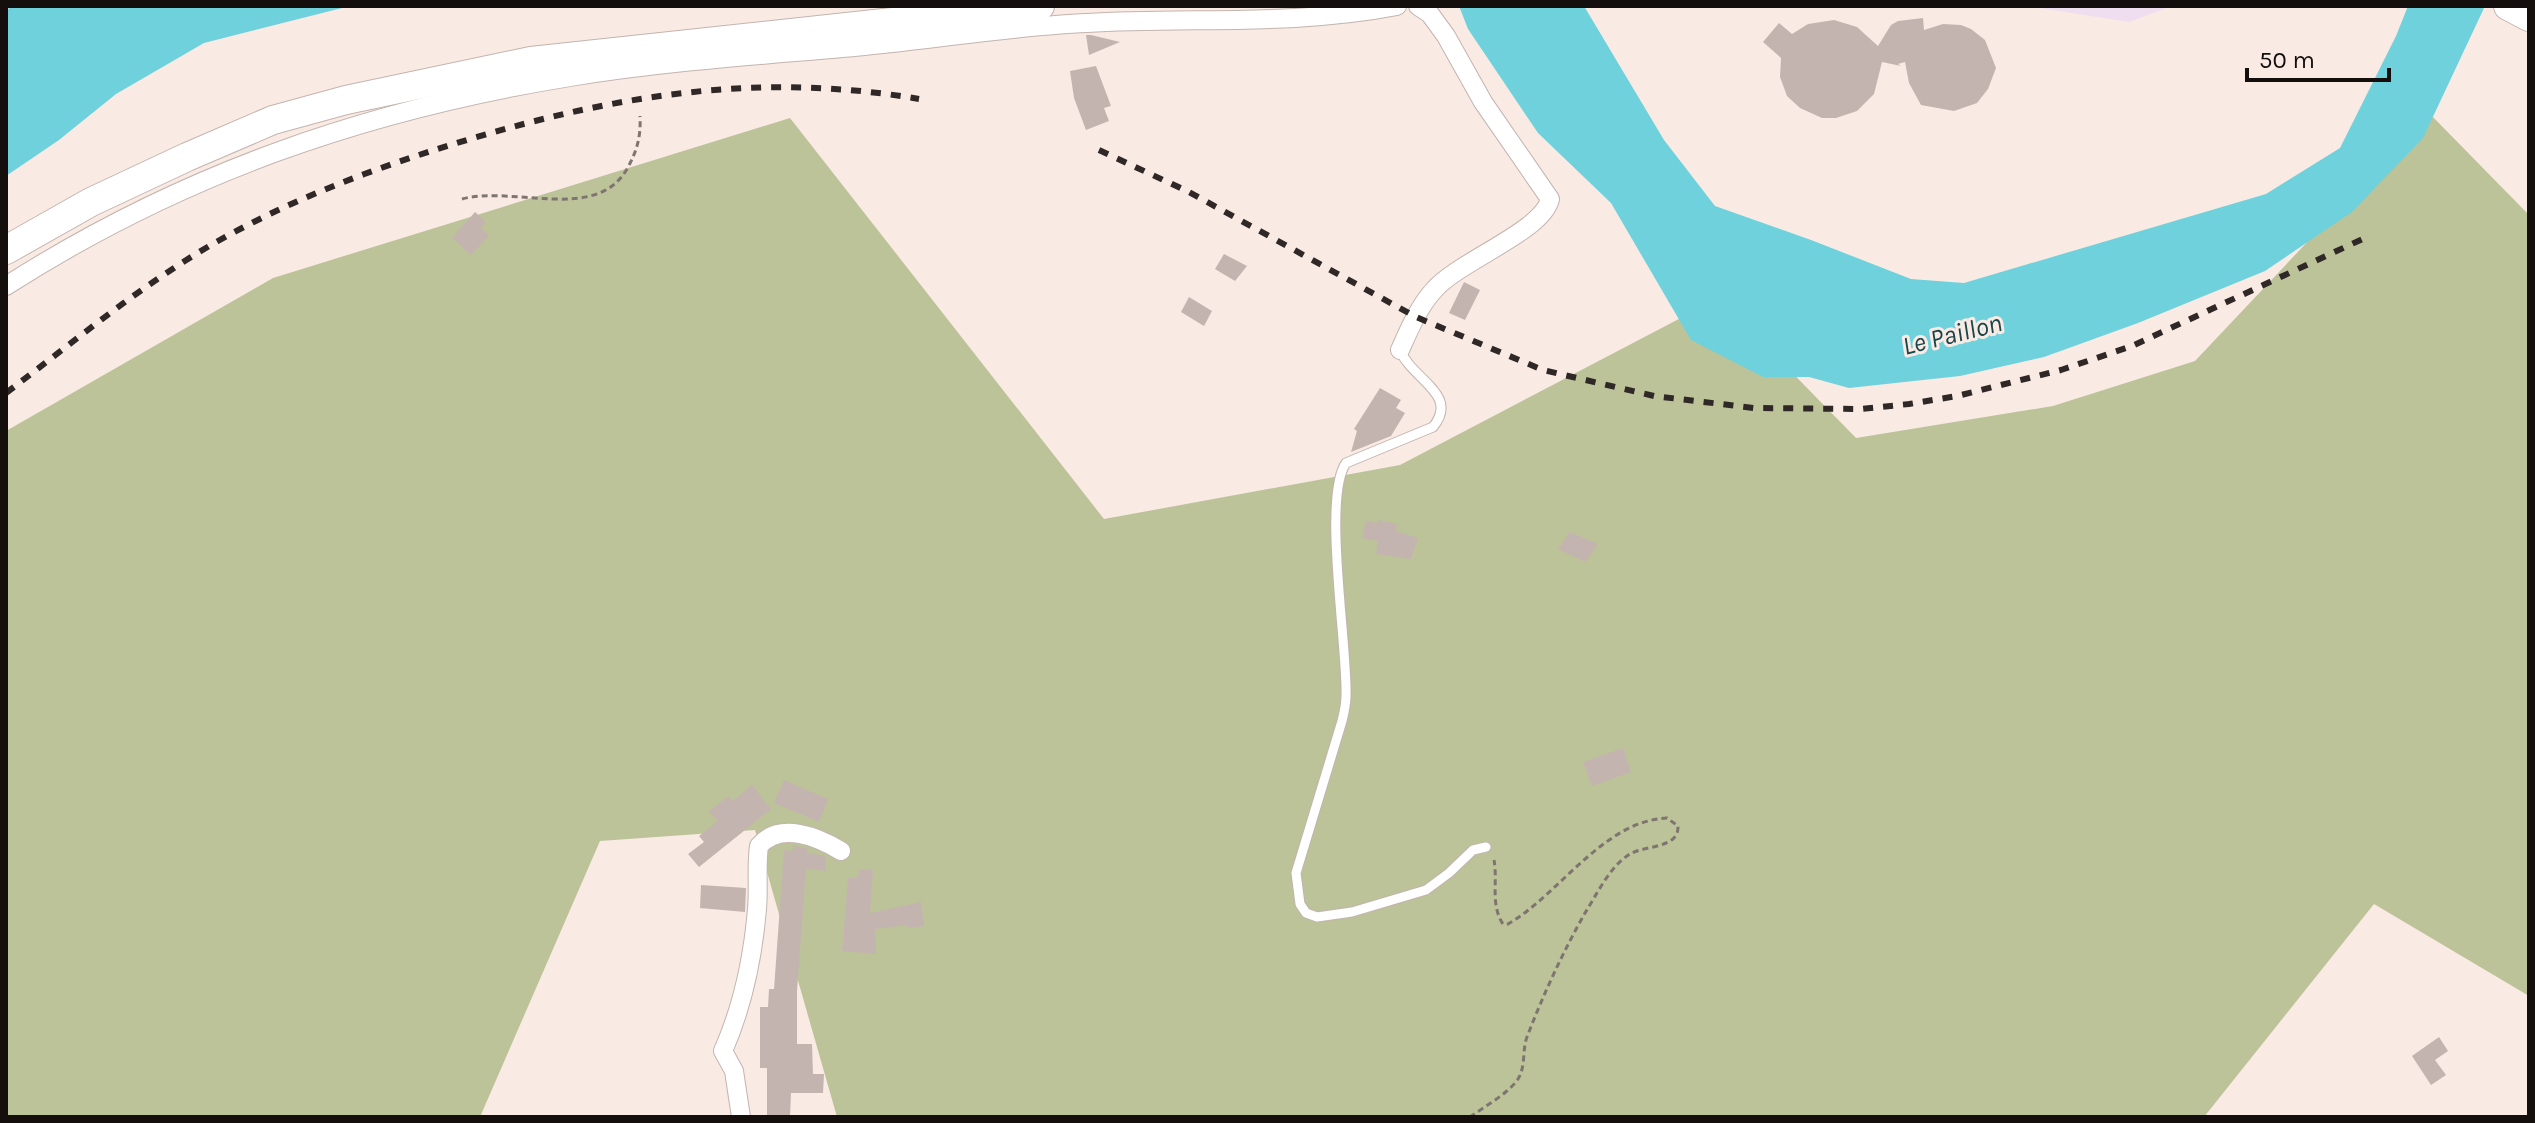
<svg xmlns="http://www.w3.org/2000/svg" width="2535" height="1123" font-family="Karla,sans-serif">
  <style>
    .industrial { fill: #eedef0 }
    .green { fill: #bcc398 }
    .water { fill: #6fd1dc }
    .building { fill: #c4b4b0 }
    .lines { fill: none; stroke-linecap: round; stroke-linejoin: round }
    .lane-casing { stroke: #c3b4af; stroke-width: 11 }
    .street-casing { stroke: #c3b4af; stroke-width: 20 }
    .primary-casing { stroke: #c3b4af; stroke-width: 30 }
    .path { stroke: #7e7470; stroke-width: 3; stroke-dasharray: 6 4; stroke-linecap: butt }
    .lane { stroke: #fff; stroke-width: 9 }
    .street { stroke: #fff; stroke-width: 18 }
    .primary { stroke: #fff; stroke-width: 28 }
    .rail { stroke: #2f2826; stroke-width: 6; stroke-dasharray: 10 10; stroke-linecap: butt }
    .labels { text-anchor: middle; stroke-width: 6; stroke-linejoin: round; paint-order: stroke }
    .water-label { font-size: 26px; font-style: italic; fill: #18454a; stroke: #faeae4 }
  </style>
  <rect width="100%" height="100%" fill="#faeae4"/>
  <polygon class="industrial" points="2028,6 2172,6 2129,22"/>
  <polygon class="green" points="2429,113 2529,215 2529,996 2374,904 2204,1117 837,1117 755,830 600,841 480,1117 6,1117 6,431 273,278 790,118 1104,519 1400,465 1719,298 1856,438 2053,406 2195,361"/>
  <g class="water">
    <polygon points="13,6 350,6 204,43 116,94 59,140 6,176 6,10"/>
    <polygon points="1459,6 1584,6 1664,140 1715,206 1811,240 1911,279 1964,283 2266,194 2340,148 2396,36 2408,6 2485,6 2423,138 2352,212 2265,271 2138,323 2044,357 1960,376 1849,388 1809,377 1763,377 1691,340 1611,203 1538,133 1468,29"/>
  </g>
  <g class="building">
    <polygon points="1923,18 1924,30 1943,24 1961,25 1971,29 1985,40 1996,68 1988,89 1977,103 1954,111 1921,105 1909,83 1905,62 1898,64 1901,66 1882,62 1874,94 1857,111 1836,118 1822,118 1800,108 1787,96 1780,77 1781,58 1763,42 1779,23 1792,34 1808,24 1834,20 1857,27 1878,46 1891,25 1898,21"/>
    <polygon points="1086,35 1091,35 1120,42 1089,55"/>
    <polygon points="1096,66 1111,106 1104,108 1109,121 1086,130 1074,98 1070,71"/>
    <polygon points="475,212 486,222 481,228 489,235 471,255 452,238"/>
    <polygon points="1224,254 1247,266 1235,281 1215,269"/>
    <polygon points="1464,282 1480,290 1465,320 1449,313"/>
    <polygon points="1189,297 1212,311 1204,326 1181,312"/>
    <polygon points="1380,388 1401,400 1396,408 1405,413 1391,436 1351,452 1357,431 1354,429"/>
    <polygon points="1378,520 1397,524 1396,531 1418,538 1411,559 1376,554 1378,541 1362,538 1366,521 1377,523"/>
    <polygon points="1570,532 1598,544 1585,562 1558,549"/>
    <polygon points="1623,748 1631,772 1592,786 1583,762"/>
    <polygon points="784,780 828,799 819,822 774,803"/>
    <polygon points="752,785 771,809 699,867 688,854 704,842 699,836 718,821 709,811 729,796 733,801"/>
    <polygon points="793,845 808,849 807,853 826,856 825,871 806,869 797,991 797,1044 812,1044 813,1074 824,1074 823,1093 791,1093 790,1117 767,1117 767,1068 760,1068 760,1007 768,1007 769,989 774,989 784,850 793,851"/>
    <polygon points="859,869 873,870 870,913 921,902 924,926 908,928 907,925 875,929 876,954 842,951 848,878 858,878"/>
    <polygon points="701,885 746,888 745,912 700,908"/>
    <polygon points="2439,1037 2448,1051 2435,1060 2446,1075 2431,1085 2412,1056"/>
  </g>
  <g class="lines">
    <g class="lane-casing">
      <path id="lane" d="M1400,350C1412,380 1460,394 1433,427L1346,463C1322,497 1348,649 1346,696C1346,705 1344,713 1342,721L1296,873L1300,904L1306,913L1317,917L1352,912L1426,890L1449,873L1473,850L1486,847"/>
    </g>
    <g class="street-casing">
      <g id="street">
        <path d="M6,286C181,174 366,110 570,77C668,61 766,55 865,46C939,39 1013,26 1087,23C1190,17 1294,26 1397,6"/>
        <path d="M1400,350C1409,330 1419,306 1434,290C1459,261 1543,231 1550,199L1483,102L1446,36L1430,14L1418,6"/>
        <path d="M741,1117L734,1071L723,1051C742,1008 753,956 757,909C759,888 756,867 759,846C780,821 818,837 841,851"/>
      </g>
    </g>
    <g class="primary-casing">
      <g id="primary">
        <polyline points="2508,6 2529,17"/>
        <polyline points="6,250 91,202 187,157 273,120 346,100 531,61 1040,6"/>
      </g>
    </g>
    <g class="path">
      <path d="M462,199C513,185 596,223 627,169C637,151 641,137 640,116"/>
      <path d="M1470,1117C1485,1106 1508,1094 1518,1079C1526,1066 1522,1050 1527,1037C1543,995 1563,952 1585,913C1597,894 1610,866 1630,854C1645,845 1679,849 1678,826L1667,818C1603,821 1560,894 1508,924H1503C1490,904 1498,882 1494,860"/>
    </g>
    <use href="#lane" class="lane"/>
    <use href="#street" class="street"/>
    <use href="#primary" class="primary"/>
    <g class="rail">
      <polyline points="1099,150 1189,192 1416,317 1543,370 1654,396 1754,408 1861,409 1909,404 1957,396 2061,370 2132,346 2369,236"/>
      <path d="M6,393C75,341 142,284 218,241C298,196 383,165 470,139C621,94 763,72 919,99"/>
    </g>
  </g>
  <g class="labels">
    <g class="water-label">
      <text transform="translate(1952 334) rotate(-14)" y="9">Le Paillon</text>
    </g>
  </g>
  <rect width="2535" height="1123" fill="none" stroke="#140f0d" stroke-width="16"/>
  <path d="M2247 68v12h142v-12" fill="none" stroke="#140f0d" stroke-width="4"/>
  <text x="2259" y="68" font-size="24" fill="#140f0d" stroke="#faeae4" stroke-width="6" paint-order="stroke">50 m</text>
</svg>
